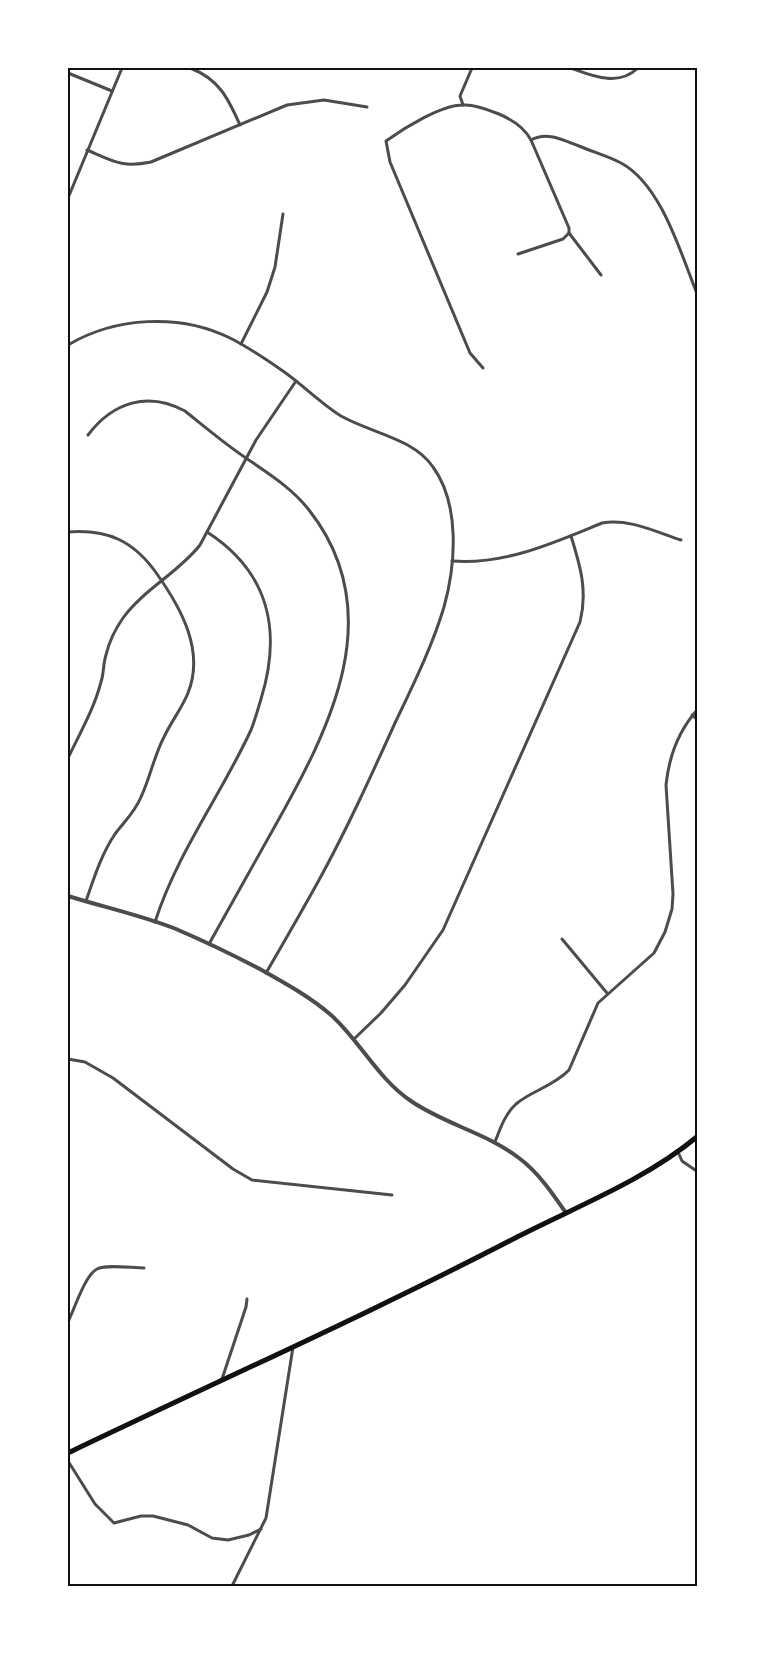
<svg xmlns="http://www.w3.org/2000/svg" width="765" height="1654" font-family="'PT Sans',sans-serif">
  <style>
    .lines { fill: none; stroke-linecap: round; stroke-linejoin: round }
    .minor { stroke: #4c4c4c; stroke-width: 3 }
    .tertiary { stroke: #4c4c4c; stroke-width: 4 }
    .primary { stroke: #111; stroke-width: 5 }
    .neatline { fill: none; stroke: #111; stroke-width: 2 }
  </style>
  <rect width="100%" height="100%" fill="#fff"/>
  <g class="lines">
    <g class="minor">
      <path d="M190,68C219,79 228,98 240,125"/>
      <path d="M571,68C593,76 618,87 638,68"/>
      <polyline points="68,73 112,91"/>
      <polyline points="463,105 460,96 472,68"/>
      <path d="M531,140C547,131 563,140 579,146C593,152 608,156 621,163C662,185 681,255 698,296"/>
      <path d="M87,150C113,161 122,168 151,162L287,105L324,100L367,107"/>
      <polyline points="68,198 122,68"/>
      <polyline points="569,233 601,275"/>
      <polyline points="241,344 267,292 275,267 283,214"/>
      <path d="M68,345C115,317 180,313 230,338C248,347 264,358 280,369C301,383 320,403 341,416C371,433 413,438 433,467C460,504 456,564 444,607C432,647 413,685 395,723C371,776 347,829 319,880C302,911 284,942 266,973"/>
      <path d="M483,368L470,353L390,162L386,141C404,128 441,105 463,105C474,104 489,110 499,114C513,120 524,127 531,140L569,228V233L563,239L518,254"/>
      <path d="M88,435C113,402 148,391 185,411C205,427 225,444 246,458C269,474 292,488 309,510C390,613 330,728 275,826C253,865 231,905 209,944"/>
      <path d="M68,532C108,529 134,541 157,574C181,608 205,651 188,693C182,708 171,722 164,737C154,756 150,778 141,797C135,812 124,822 115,834C101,855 94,878 86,901"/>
      <path d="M452,561C505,565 553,543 602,523C628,518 656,532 681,540"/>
      <polyline points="692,715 698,720"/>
      <path d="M68,758C80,733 94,709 101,682C104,673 103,664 106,655C109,642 116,628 123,618C144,589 178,573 200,545L256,440L296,381"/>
      <path d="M155,922C177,853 221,795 251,730C255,720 258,709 261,699C282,631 269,572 207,532"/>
      <polyline points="562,939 607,993"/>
      <path d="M354,1039L381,1013L405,985L443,930L580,622C588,591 580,565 571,536"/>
      <polyline points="68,1059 85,1062 113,1078 233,1169 252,1180 392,1195"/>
      <path d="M495,1142C500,1129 505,1114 516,1104C531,1091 554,1086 569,1070L598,1003L654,953L665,932L672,909L673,894L666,785C669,756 678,731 698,709"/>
      <polyline points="678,1152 682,1161 698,1172"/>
      <path d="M68,1322C74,1310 85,1275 97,1269C106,1264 132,1268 144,1268"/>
      <polyline points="222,1379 246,1307 247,1299"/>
      <polyline points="68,1461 95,1504 114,1523 141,1516 153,1516 188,1525 212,1538 228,1540 249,1535 261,1529"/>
      <polyline points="232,1586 266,1518 293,1347"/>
    </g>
    <path class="tertiary" d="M68,896C103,907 141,915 176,929C204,941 231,954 258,968C283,982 309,996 331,1015C360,1041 378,1079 411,1101C444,1124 487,1133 519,1158C538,1172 553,1194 566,1213"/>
    <path class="primary" d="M68,1453C218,1381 371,1313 519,1236C580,1205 645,1180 698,1136"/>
  </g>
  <rect width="765" height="1654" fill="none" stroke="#ffffff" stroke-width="138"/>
  <rect x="69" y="69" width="627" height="1516" class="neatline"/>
</svg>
